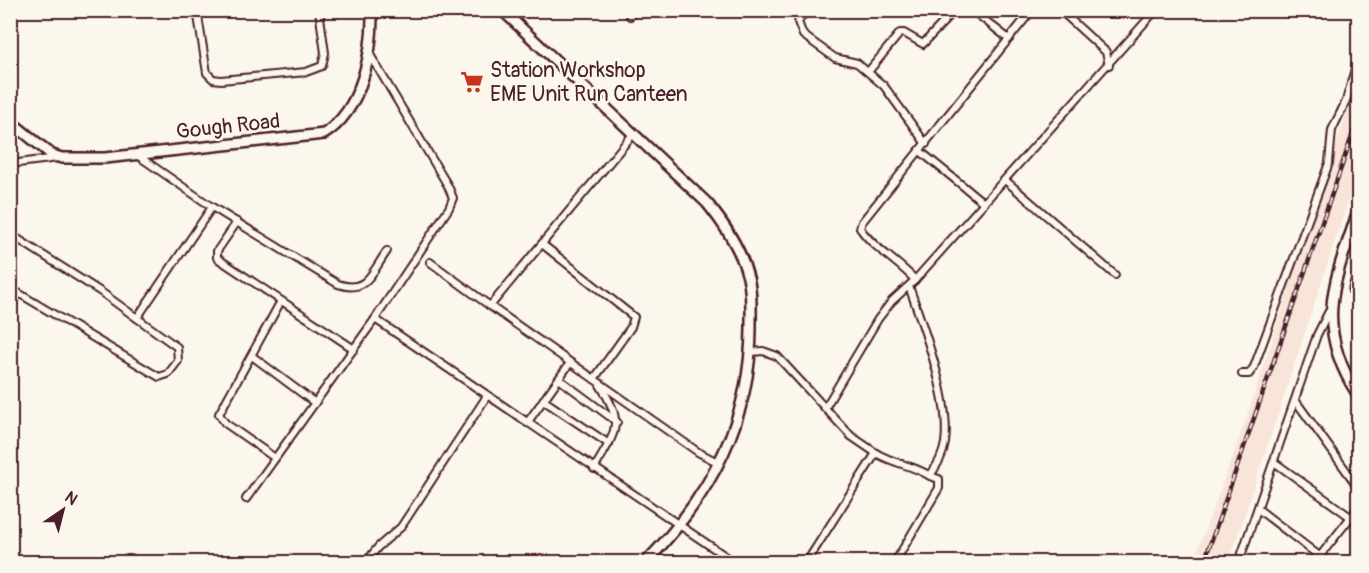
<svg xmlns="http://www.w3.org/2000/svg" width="1369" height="573" font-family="Pangolin,sans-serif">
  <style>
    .built { fill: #f8e4d8 }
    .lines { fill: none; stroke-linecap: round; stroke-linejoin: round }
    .street-casing { stroke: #4a1f2b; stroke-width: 10 }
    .secondary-casing { stroke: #4a1f2b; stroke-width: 14 }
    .street { stroke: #fbf7ec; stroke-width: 6 }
    .secondary { stroke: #fbf7ec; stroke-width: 9 }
    .rail-casing { stroke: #4a1f2b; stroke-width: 4.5 }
    .rail { stroke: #fbf7ec; stroke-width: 2; stroke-dasharray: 7; stroke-linecap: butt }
    .labels { text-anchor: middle; stroke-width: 5; stroke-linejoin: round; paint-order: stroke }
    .poi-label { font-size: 21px; fill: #4a1f2b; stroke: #fbf7ec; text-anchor: start }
    .street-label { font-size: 21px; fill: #4a1f2b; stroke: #fbf7ec }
  </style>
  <rect width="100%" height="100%" fill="#fbf7ec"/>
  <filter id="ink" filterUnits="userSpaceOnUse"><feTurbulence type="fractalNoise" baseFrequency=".0167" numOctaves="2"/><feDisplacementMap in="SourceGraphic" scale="12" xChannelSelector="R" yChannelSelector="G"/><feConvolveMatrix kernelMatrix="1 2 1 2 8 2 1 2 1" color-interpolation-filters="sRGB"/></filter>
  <g filter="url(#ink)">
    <polygon class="built" points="1358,79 1358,171 1229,562 1193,562 1240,437"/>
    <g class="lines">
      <g class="street-casing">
        <g id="street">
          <polyline points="197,10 207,73 213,79 221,80 306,72 322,66 325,53 319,10"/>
          <polyline points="626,10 630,16"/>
          <polyline points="806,10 798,22 803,35 835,58 857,63 884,86 926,144"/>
          <polyline points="972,10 1009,39"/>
          <polyline points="1060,10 1106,52 1109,65"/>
          <polyline points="868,72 900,33 904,33 923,44 955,10"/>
          <polyline points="634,133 490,306 698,452 719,463"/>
          <polyline points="920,151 984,203"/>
          <path d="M137,155L212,207L338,284C367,294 372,272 387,251"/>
          <polyline points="10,164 58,158"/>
          <polyline points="1005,180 1115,275"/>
          <polyline points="237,222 217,251 217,258 354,349"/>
          <polyline points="10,234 101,292 177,347 178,361 168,374 159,377 10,288"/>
          <polyline points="1349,239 1358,242"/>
          <polyline points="542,244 634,317 631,327 594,379"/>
          <polyline points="430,262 490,306"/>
          <polyline points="1358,267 1352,291 1358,294"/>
          <path d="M915,280C899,262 872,247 860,228L862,222L1032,10"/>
          <polyline points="137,318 212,207"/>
          <polyline points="375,319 734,562"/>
          <polyline points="751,352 763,351 777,356 851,436 876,453"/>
          <polyline points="252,356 315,403"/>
          <polyline points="1242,374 1249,374 1254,367 1329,163 1332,130 1346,101 1358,58"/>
          <polyline points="559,379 617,422"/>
          <polyline points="543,400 609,444"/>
          <polyline points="1295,400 1358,487"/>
          <polyline points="825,408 878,319 892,301 915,280 1156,10"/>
          <polyline points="527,423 570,363"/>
          <polyline points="275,458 225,423 219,414 281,301"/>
          <polyline points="1274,462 1349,516"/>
          <path d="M594,469C616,431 625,424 600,385"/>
          <polyline points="246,499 375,319 449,208 453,198 448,186 369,53"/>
          <polyline points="1258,509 1327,562"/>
          <polyline points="1320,556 1358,508"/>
          <path d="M808,560L876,453C894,464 913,465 930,476"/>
          <polyline points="366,562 378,547 401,527 487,396"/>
          <path d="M895,562L939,488V479L930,476C937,465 943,456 945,443C951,400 923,327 909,286"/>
          <polyline points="1239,562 1317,335 1331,307"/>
        </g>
      </g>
      <g class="secondary-casing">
        <g id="secondary">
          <path d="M502,10L707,203C724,224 740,247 747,274C752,289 751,308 751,324C752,419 711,495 646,562"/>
          <path d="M10,121L52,155L62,158H105L324,134C362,110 373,52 372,10"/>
          <path d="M1358,212C1334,281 1313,327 1358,395"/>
        </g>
      </g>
      <use href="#street" class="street"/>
      <use href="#secondary" class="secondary"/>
      <g class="rail-casing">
        <polyline id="rail" points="1204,562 1358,119"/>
      </g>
      <use href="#rail" class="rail"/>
    </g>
  </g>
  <defs>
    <g id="supermarket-bare" transform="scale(1.8)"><path d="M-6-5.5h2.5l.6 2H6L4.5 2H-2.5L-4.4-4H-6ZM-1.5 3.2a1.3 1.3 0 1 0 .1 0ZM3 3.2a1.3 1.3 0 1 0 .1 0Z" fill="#c8321e" stroke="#fbf7ec" stroke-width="2.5" paint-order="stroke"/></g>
  </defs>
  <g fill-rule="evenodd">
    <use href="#supermarket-bare" x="472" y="82"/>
  </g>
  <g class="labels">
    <g class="poi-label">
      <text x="490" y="77">Station Workshop<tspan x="490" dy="24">EME Unit Run Canteen</tspan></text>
    </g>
    <g class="street-label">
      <text transform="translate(228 126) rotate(-6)" y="7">Gough Road</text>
    </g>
  </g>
  <rect width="1369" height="573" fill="none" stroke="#fbf7ec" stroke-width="36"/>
  <rect x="18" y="18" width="1333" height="537" fill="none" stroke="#4a1f2b" stroke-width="2" filter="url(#ink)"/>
  <g transform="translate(63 510) rotate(35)" stroke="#fbf7ec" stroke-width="4.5" paint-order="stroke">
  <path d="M0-4.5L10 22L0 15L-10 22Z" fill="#4a1f2b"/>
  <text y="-9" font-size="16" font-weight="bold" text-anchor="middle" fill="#4a1f2b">N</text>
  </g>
</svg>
